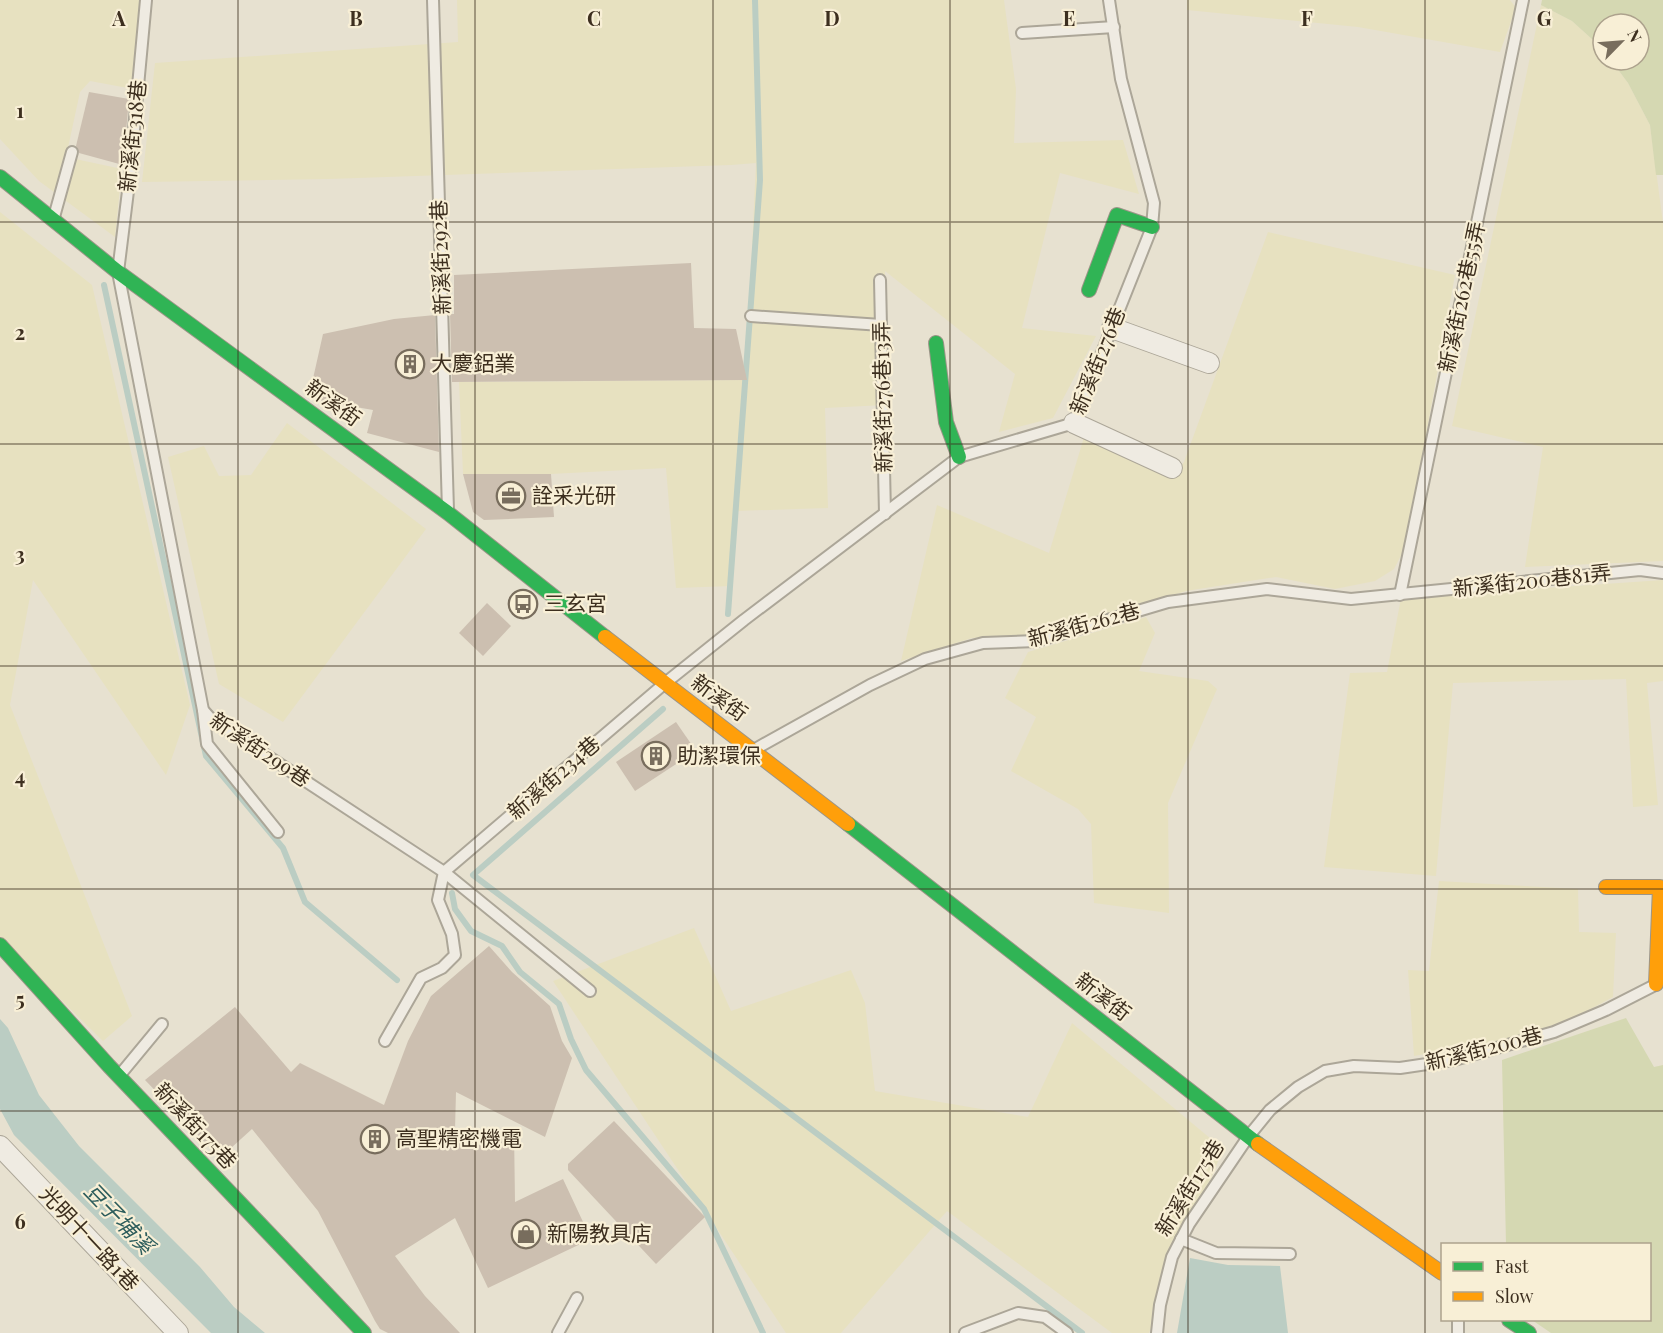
<svg xmlns="http://www.w3.org/2000/svg" width="1663" height="1333" font-family="'Playfair Display','Noto Sans TC',serif">
  <style>
    .farmland { fill: #e7e1c0 }
    .green { fill: #d5d8b2 }
    .water { fill: #bbcdc3 }
    .lines { fill: none; stroke-linecap: round; stroke-linejoin: round }
    .stream { stroke: #bbcdc3; stroke-width: 6 }
    .building { fill: #ccbfb0 }
    .lane-casing { stroke: #aca698; stroke-width: 14 }
    .street-casing { stroke: #aca698; stroke-width: 22 }
    .fast-casing { stroke: #9c9588; stroke-width: 16 }
    .slow-casing { stroke: #9c9588; stroke-width: 16 }
    .lane { stroke: #efebe2; stroke-width: 10 }
    .street { stroke: #efebe2; stroke-width: 20 }
    .fast { stroke: #30b455; stroke-width: 14 }
    .slow { stroke: #ff9f0a; stroke-width: 14 }
    .grid { fill: none; stroke: #3d2f1f; stroke-width: 1.5; stroke-opacity: 0.55 }
    .labels { text-anchor: middle; stroke-width: 4.5; stroke-linejoin: round; paint-order: stroke }
    .street-label { font-size: 21px; fill: #3d2f1f; stroke: #f8efd6 }
    .poi-label { font-size: 21px; fill: #3d2f1f; stroke: #f8efd6; text-anchor: start }
    .water-label { font-size: 22px; font-style: italic; fill: #2d5d5c; stroke: #f8efd6 }
    .grid-label { font-size: 20px; text-anchor: middle; font-weight: bold; fill: #3d2f1f; stroke: #f8efd6; stroke-width: 4.5; stroke-linejoin: round; paint-order: stroke }
  </style>
  <rect width="100%" height="100%" fill="#e7e1d0"/>
  <g class="farmland">
    <polygon points="0,0 142,0 133,89 90,81 80,92 66,157 122,169 115,237 39,181 0,139"/>
    <polygon points="457,0 1004,0 1016,89 1014,143 1123,140 1139,194 1060,173 1022,328 1096,336 1053,418 999,432 1015,374 885,271 885,405 825,408 828,508 735,511 732,586 676,588 666,468 551,474 463,474 459,382 746,380 756,163 731,165 329,179 142,182 155,63 458,42"/>
    <polygon points="1187,0 1510,0 1516,8 1500,52 1358,27 1187,10"/>
    <polygon points="1541,5 1572,21 1603,49 1603,60 1611,60 1628,83 1650,125 1663,223 1663,561 1525,567 1543,447 1452,426"/>
    <polygon points="0,212 92,285 190,705 166,775 33,580 10,705 132,1016 103,1041 0,940"/>
    <polygon points="1268,232 1455,275 1406,546 1394,569 1375,581 1335,589 1276,577 1186,591 1074,626 1035,635 972,638 901,661 937,505 1049,553 1085,434 1171,479 1184,462"/>
    <polygon points="287,423 426,529 283,722 219,684 168,457 204,446 219,476 251,475"/>
    <polygon points="1663,580 1663,681 1647,683 1658,805 1633,807 1626,679 1453,683 1436,876 1324,867 1350,673 1387,672 1401,598"/>
    <polygon points="1146,617 1155,633 1139,671 1208,681 1217,689 1168,803 1169,913 1094,903 1091,824 1078,809 1011,771 1036,717 1005,698 1028,652"/>
    <polygon points="1439,881 1578,889 1579,932 1616,933 1613,997 1576,1017 1519,1037 1414,1056 1408,970 1429,971"/>
    <polygon points="694,928 731,1011 851,970 865,1003 875,1091 1028,1117 1072,1023 1223,1149 1149,1333 1112,1333 947,1211 841,1333 786,1333 553,981"/>
  </g>
  <g class="green">
    <polygon points="1542,0 1663,0 1663,175 1656,175 1650,125 1628,83 1611,60 1639,60 1639,24 1603,24 1603,49 1572,21 1541,5"/>
    <polygon points="1626,1018 1654,1067 1663,1065 1663,1333 1551,1333 1532,1320 1650,1320 1650,1244 1506,1244 1502,1060"/>
  </g>
  <g class="water">
    <polygon points="0,1019 8,1028 39,1095 79,1146 200,1267 234,1307 265,1333 211,1333 14,1135 0,1109"/>
    <polygon points="1190,1258 1228,1265 1280,1266 1288,1333 1177,1333"/>
  </g>
  <g class="lines">
    <g class="stream">
      <polyline points="104,285 206,756 283,848 305,902 397,980"/>
      <polyline points="728,614 760,180 755,0"/>
      <polyline points="663,709 473,875 1082,1333"/>
      <polyline points="452,893 455,909 471,931 502,946 520,972 559,1004 571,1039 586,1070 704,1209 763,1333"/>
    </g>
  </g>
  <g class="building">
    <polygon points="89,92 129,99 123,165 79,153 76,146"/>
    <polygon points="691,263 694,328 736,329 747,380 452,382 450,314 454,314 454,275"/>
    <polygon points="435,315 439,452 367,433 373,410 322,401 310,392 323,334 394,319"/>
    <polygon points="463,474 551,474 554,517 484,520 473,512"/>
    <polygon points="487,603 511,626 483,656 459,633"/>
    <polygon points="676,722 696,751 635,791 616,762"/>
    <polygon points="489,946 512,972 550,1006 562,1041 572,1058 545,1137 456,1092 455,1130 514,1131 515,1202 563,1179 591,1239 488,1288 455,1218 395,1256 425,1296 460,1333 388,1333 380,1329 375,1321 318,1211 252,1129 220,1158 145,1080 235,1007 291,1072 300,1063 384,1105 408,1041 431,996"/>
    <polygon points="614,1121 705,1217 656,1264 568,1170 568,1164"/>
  </g>
  <g class="lines">
    <g class="lane-casing">
      <g id="lane">
        <polyline points="146,0 129,183 118,272 203,710 211,719 444,872 590,991"/>
        <polyline points="433,0 448,510"/>
        <polyline points="1022,33 1114,27"/>
        <polyline points="54,217 72,152"/>
        <polyline points="880,280 885,514"/>
        <polyline points="751,316 881,325"/>
        <polyline points="1400,595 1523,0"/>
        <polyline points="203,710 207,744 278,832"/>
        <polyline points="757,748 870,685 925,659 983,643 1037,641 1168,602 1267,589 1351,599 1640,570 1663,573"/>
        <polyline points="385,1041 421,978 442,968 455,955 452,934 438,900 444,872 664,684 744,620 959,457 1074,423 1152,227 1154,203 1121,79 1109,0"/>
        <polyline points="119,1076 162,1024"/>
        <polyline points="1181,1239 1216,1253 1290,1254"/>
        <polyline points="1458,1320 1458,1333"/>
        <polyline points="558,1333 577,1298"/>
        <polyline points="965,1333 1018,1313 1045,1317 1067,1333"/>
        <polyline points="1157,1333 1160,1305 1172,1257 1189,1224 1248,1137 1270,1110 1298,1087 1325,1071 1354,1066 1400,1068 1454,1060 1554,1032 1606,1010 1655,985"/>
      </g>
    </g>
    <g class="street-casing">
      <g id="street">
        <polyline points="1112,328 1209,363"/>
        <polyline points="1074,423 1172,468"/>
        <polyline points="0,1146 178,1333"/>
      </g>
    </g>
    <g class="fast-casing">
      <g id="fast">
        <polyline points="0,177 118,272 448,513 605,637"/>
        <polyline points="1089,290 1117,215 1152,227"/>
        <polyline points="936,343 946,422 959,457"/>
        <polyline points="848,824 1258,1144"/>
        <polyline points="0,945 109,1066 364,1333"/>
        <polyline points="1509,1320 1529,1333"/>
      </g>
    </g>
    <g class="slow-casing">
      <g id="slow">
        <polyline points="605,637 848,824"/>
        <polyline points="1606,887 1660,887 1656,984"/>
        <polyline points="1258,1144 1442,1273"/>
      </g>
    </g>
    <use href="#lane" class="lane"/>
    <use href="#street" class="street"/>
    <use href="#fast" class="fast"/>
    <use href="#slow" class="slow"/>
  </g>
  <path class="grid" d="M238,0V1333M475,0V1333M713,0V1333M950,0V1333M1188,0V1333M1425,0V1333M0,222H1663M0,444H1663M0,666H1663M0,889H1663M0,1111H1663"/>
  <defs>
    <g id="building-ring" transform="scale(1.5)"><circle r="9.5" fill="#f8efd6" stroke="#786d5d" stroke-width="1.5"/><path d="M-4-6H4V6H1V3H-1V6H-4ZM-2.5-4.3h1.7v1.8h-1.7ZM.8-4.3h1.7v1.8H.8ZM-2.5-1h1.7V.8h-1.7ZM.8-1h1.7V.8H.8Z" fill="#786d5d"/></g>
    <g id="office-ring" transform="scale(1.5)"><circle r="9.5" fill="#f8efd6" stroke="#786d5d" stroke-width="1.5"/><path d="M-6-3h4V-5.5h4V-3h4V5H-6ZM-1-4.5V-3h2v-1.5ZM-6 0V1H6V0Z" fill="#786d5d"/></g>
    <g id="bus-ring" transform="scale(1.5)"><circle r="9.5" fill="#f8efd6" stroke="#786d5d" stroke-width="1.5"/><path d="M-5-6H5V4H4V6H2V4H-2V6H-4V4H-5ZM-3.5-4V0h7V-4ZM-3.5 1.2v1.5H-2V1.2ZM2 1.2v1.5H3.5V1.2Z" fill="#786d5d"/></g>
    <g id="shop-ring" transform="scale(1.5)"><circle r="9.5" fill="#f8efd6" stroke="#786d5d" stroke-width="1.5"/><path d="M-5-2.5h2.3a2.7 3.5 0 0 1 5.4 0H5L5.5 6h-11ZM-1.5-2.5h3a1.5 2.3 0 0 0-3 0Z" fill="#786d5d"/></g>
  </defs>
  <g fill-rule="evenodd">
    <use href="#building-ring" x="410" y="364"/>
    <use href="#office-ring" x="511" y="496"/>
    <use href="#bus-ring" x="523" y="604"/>
    <use href="#building-ring" x="656" y="756"/>
    <use href="#building-ring" x="375" y="1139"/>
    <use href="#shop-ring" x="526" y="1234"/>
  </g>
  <g class="labels">
    <g class="street-label">
      <text transform="translate(133 136) rotate(-84)" y="7">新溪街318巷</text>
      <text transform="translate(441 257) rotate(-92)" y="7">新溪街292巷</text>
      <text transform="translate(1462 297) rotate(-78)" y="7">新溪街262巷55弄</text>
      <text transform="translate(1098 361) rotate(-68)" y="7">新溪街276巷</text>
      <text transform="translate(883 397) rotate(-91)" y="7">新溪街276巷13弄</text>
      <text transform="translate(333 403) rotate(36)" y="7">新溪街</text>
      <text transform="translate(1532 581) rotate(-6)" y="7">新溪街200巷81弄</text>
      <text transform="translate(1084 625) rotate(-15)" y="7">新溪街262巷</text>
      <text transform="translate(719 698) rotate(36)" y="7">新溪街</text>
      <text transform="translate(260 750) rotate(34)" y="7">新溪街299巷</text>
      <text transform="translate(554 778) rotate(-41)" y="7">新溪街234巷</text>
      <text transform="translate(1103 997) rotate(38)" y="7">新溪街</text>
      <text transform="translate(1484 1049) rotate(-14)" y="7">新溪街200巷</text>
      <text transform="translate(195 1126) rotate(47)" y="7">新溪街175巷</text>
      <text transform="translate(1190 1188) rotate(-58)" y="7">新溪街175巷</text>
      <text transform="translate(89 1239) rotate(47)" y="7">光明十一路1巷</text>
    </g>
    <g class="poi-label">
      <text x="431" y="371">大慶鋁業</text>
      <text x="532" y="503">詮采光研</text>
      <text x="544" y="611">三玄宮</text>
      <text x="677" y="763">助潔環保</text>
      <text x="396" y="1146">高聖精密機電</text>
      <text x="547" y="1241">新陽教具店</text>
    </g>
    <g class="water-label">
      <text transform="translate(119 1218) rotate(46)" y="8">豆子埔溪</text>
    </g>
  </g>
  <g class="grid-label">
    <text x="119" y="26">A</text>
    <text x="356" y="26">B</text>
    <text x="594" y="26">C</text>
    <text x="832" y="26">D</text>
    <text x="1069" y="26">E</text>
    <text x="1307" y="26">F</text>
    <text x="1544" y="26">G</text>
    <text x="20" y="118">1</text>
    <text x="20" y="340">2</text>
    <text x="20" y="562">3</text>
    <text x="20" y="784">4</text>
    <text x="20" y="1007">5</text>
    <text x="20" y="1229">6</text>
  </g>
  <rect x="1441" y="1243" width="210" height="78" fill="#f8efd6" stroke="#ada28d" stroke-width="1.5"/>
  <rect x="1453" y="1262" width="30" height="9" fill="#30b455" stroke="#ada28d" stroke-width="1.5"/>
  <text x="1495" y="1273" font-size="18" fill="#3d2f1f">Fast</text>
  <rect x="1453" y="1292" width="30" height="9" fill="#ff9f0a" stroke="#ada28d" stroke-width="1.5"/>
  <text x="1495" y="1303" font-size="18" fill="#3d2f1f">Slow</text>
  <g transform="translate(1621 42) rotate(65)"><circle r="28" fill="#f8efd6" stroke="#ada28d" stroke-width="1.5"/>
  <path d="M0-4.5L10 22L0 15L-10 22Z" fill="#786d5d"/>
  <text y="-9" font-size="16" font-weight="bold" text-anchor="middle" fill="#3d2f1f">N</text>
  </g>
</svg>
